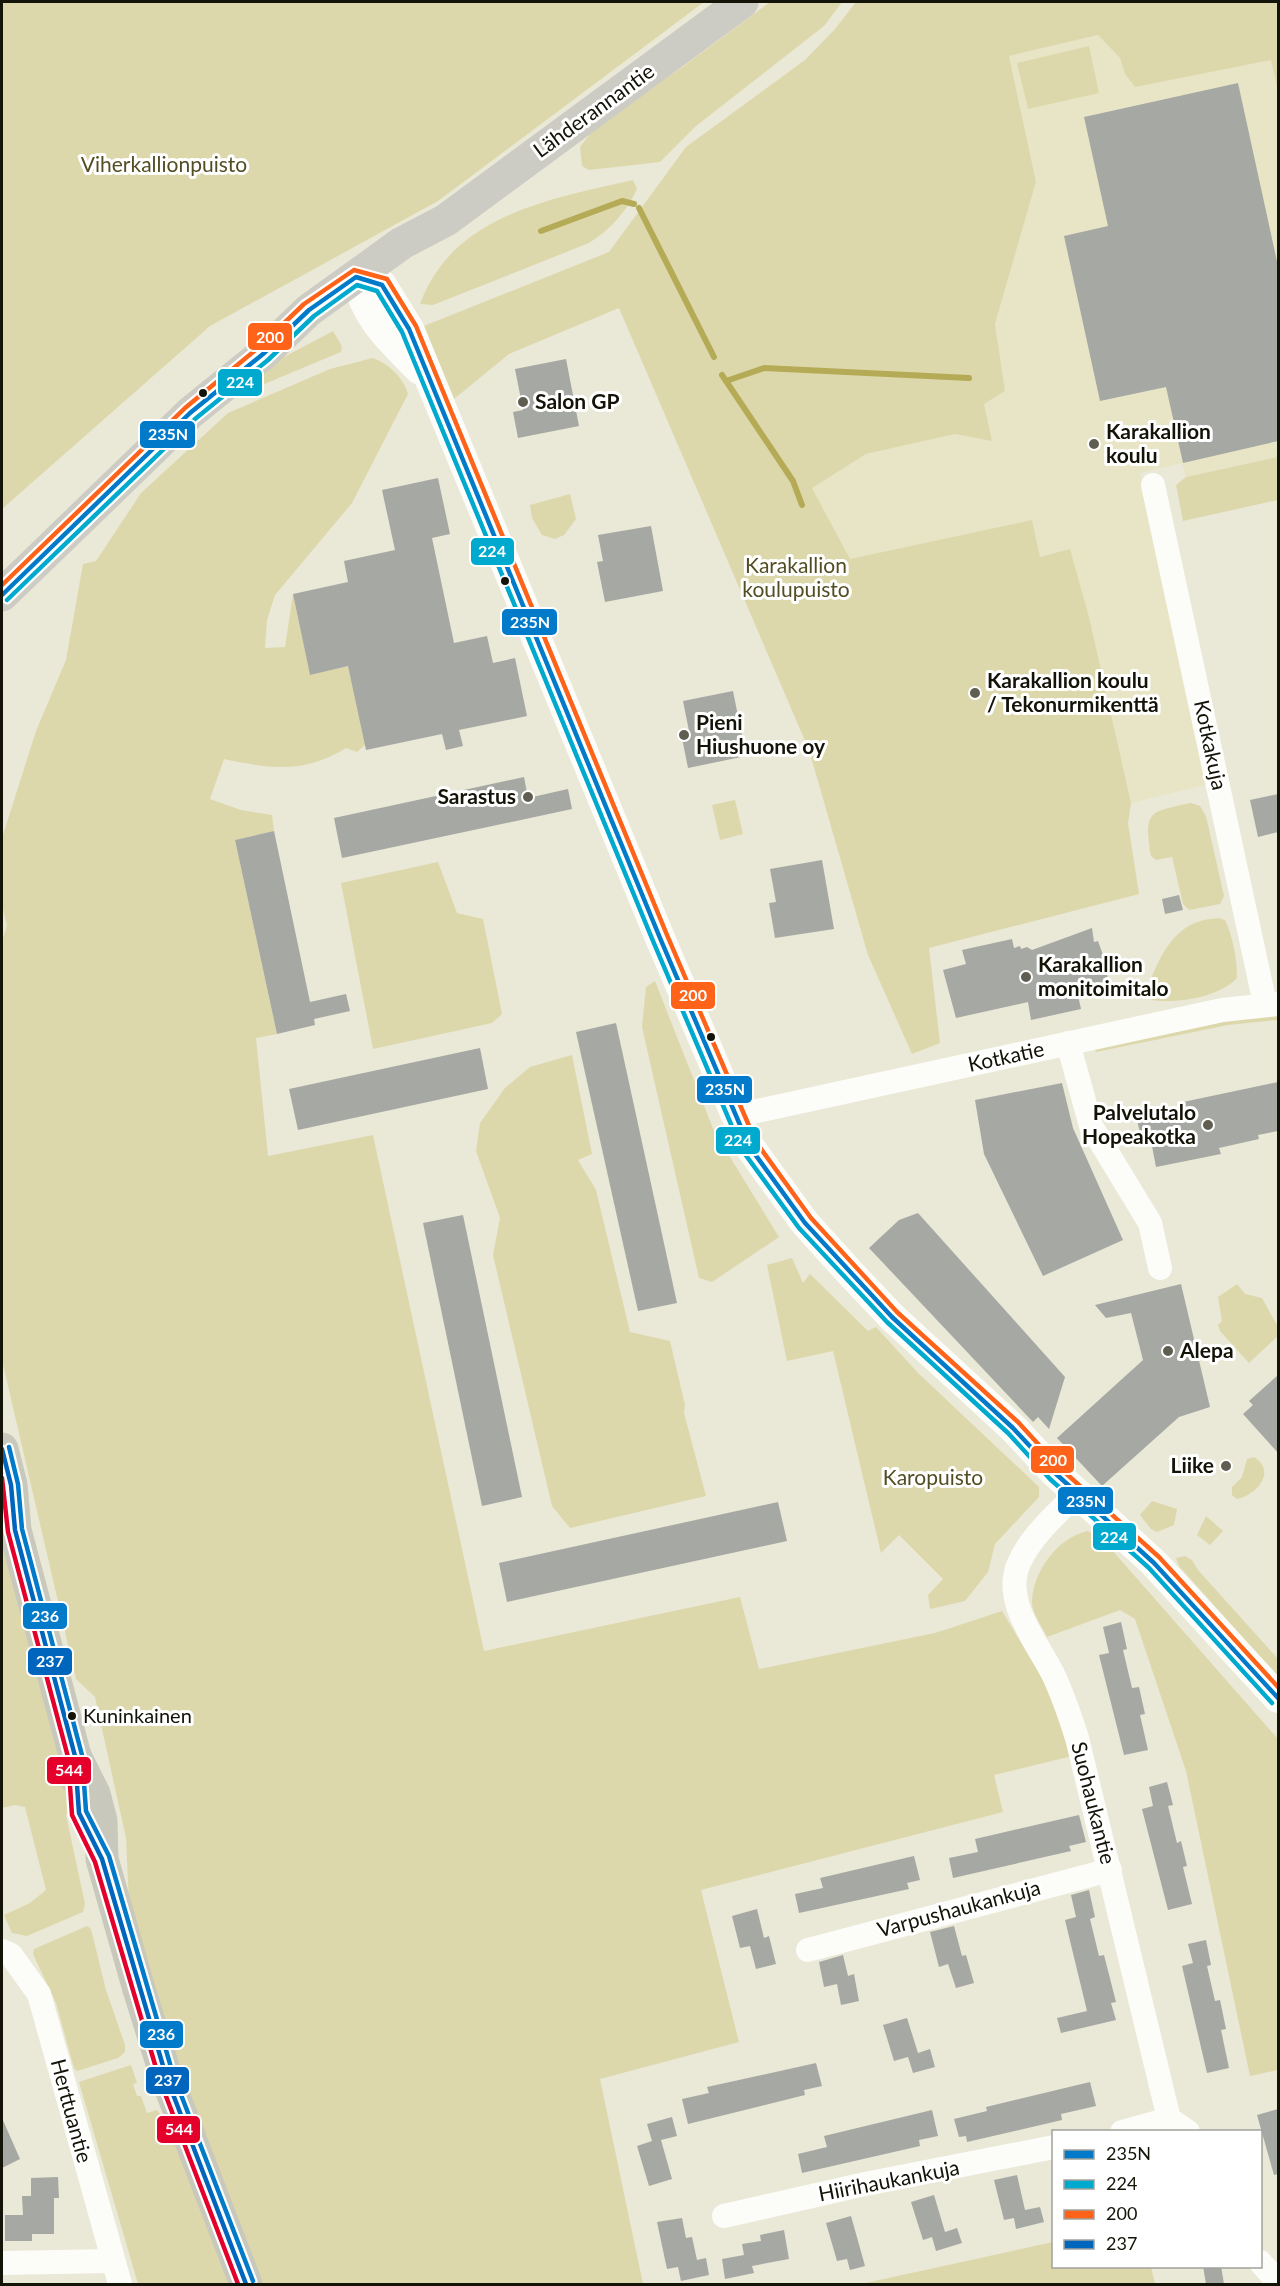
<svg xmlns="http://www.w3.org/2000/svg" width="1280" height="2286" font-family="Lato,sans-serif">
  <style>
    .built { fill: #e8e5c7 }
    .green { fill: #ddd8ac }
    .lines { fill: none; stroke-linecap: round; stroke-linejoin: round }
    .stream { stroke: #b5ab57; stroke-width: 6 }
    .building { fill: #a6a8a4 }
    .minor { stroke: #fcfcf9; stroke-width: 24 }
    .tertiary { stroke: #fcfcf9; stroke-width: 30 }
    .secondary { stroke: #cccbc4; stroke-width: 33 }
    .primary { stroke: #c9c8bc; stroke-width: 33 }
    .bus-1-casing { stroke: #fff; stroke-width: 9 }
    .bus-2-casing { stroke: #fff; stroke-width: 9 }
    .bus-3-casing { stroke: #fff; stroke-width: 9 }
    .bus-4-casing { stroke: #fff; stroke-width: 9 }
    .bus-5-casing { stroke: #fff; stroke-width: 9 }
    .bus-6-casing { stroke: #fff; stroke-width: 9 }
    .bus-1 { stroke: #007ac9; stroke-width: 4.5 }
    .bus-2 { stroke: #00a9ce; stroke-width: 4.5 }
    .bus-3 { stroke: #ff6319; stroke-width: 4.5 }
    .bus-4 { stroke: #0065bd; stroke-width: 4.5 }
    .bus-5 { stroke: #e4002b; stroke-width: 4.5 }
    .bus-6 { stroke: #007ac9; stroke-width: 4.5 }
    .bus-dot { fill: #141308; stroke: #fff; stroke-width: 2 }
    .poi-dot { fill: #5f5e50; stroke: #fff; stroke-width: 2 }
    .labels { text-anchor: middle; stroke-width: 6; stroke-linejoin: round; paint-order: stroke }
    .bus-label { font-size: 20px; fill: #141308; stroke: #fff; text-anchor: start }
    .street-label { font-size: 21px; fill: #141308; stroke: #fff }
    .park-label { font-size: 21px; fill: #524d22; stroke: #fff }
    .poi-label { font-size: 21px; font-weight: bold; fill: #141308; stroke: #fff; text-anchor: start }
    .line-badge { stroke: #fff; stroke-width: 2 }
    .badge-label { font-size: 16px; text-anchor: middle; font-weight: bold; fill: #fff }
  </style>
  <rect width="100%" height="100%" fill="#eae8d6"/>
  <polygon class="built" points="1098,35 1271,60 1278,91 1278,457 1186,477 1182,463 1140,473 1209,784 1131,803 1128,823 918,866 812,488 866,454 955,434 984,403 1005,391 995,324 1036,182 1009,56"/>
  <g class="green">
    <polygon points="2,2 704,2 438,201 210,326 2,509"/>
    <polygon points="770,2 842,2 824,26 696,126 660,162 589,170 582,166 580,147 603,117 677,71"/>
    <polygon points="856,2 1278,2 1278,91 1271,60 1135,87 1125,74 1120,58 1098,35 1009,56 1036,182 995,324 1005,391 984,404 992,441 955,434 866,454 812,488 850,559 1032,520 1040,557 1070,549 1089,617 1131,803 1128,823 1139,894 929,948 940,1043 912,1054 868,955 809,750 619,308 509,354 454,399 424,326 609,252 686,147 805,60 835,29"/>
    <polygon points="1089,46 1099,93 1028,109 1017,63"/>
    <path d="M633,180L637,189C627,211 610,230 589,243L433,305L420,304C453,214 551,199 633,180Z"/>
    <polygon points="333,331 342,346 341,352 262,385 244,389 242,386 284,357"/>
    <path d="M373,358C389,364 403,377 408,394L352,503L275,595L267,620L265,648L285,647L293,594L310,674L348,666L372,739L357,752L346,748C303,774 272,769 224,759L210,799L241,810L272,815L274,831L235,840L277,1034L256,1038L268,1156L373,1135L484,1651L740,1597L759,1669L935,1633L1002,1611L1062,1711L1072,1756L994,1775L1003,1812L701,1890L739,2042L600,2079L643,2284H260L195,2122L129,1902L126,1838L95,1697L76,1679L2,1360V941L7,926L2,905V838L36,731L66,660L83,564L96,561L141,493L228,413L330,369Z"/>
    <polygon points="1278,457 1278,500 1183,521 1176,485 1186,477"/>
    <polygon points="570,494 576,519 564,535 555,539 542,535 532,518 530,505"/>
    <polygon points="735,800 743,834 720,840 712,805"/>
    <path d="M1191,803L1200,806L1206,816L1224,896L1220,904L1189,910L1183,904L1172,857L1156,860L1151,856C1144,811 1148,812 1191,803Z"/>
    <polygon points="438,862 457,913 483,919 502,1014 492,1023 373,1049 341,883"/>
    <path d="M1218,918L1225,920C1233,938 1237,958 1237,978C1219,997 1177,1004 1152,1000L1145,991C1162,955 1172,921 1218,918Z"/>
    <polygon points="655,981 714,1131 779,1237 712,1282 699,1278 642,1027 646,987"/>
    <polygon points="1252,1016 1278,1016 1278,1020 1228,1025 1096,1052 1095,1049"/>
    <polygon points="572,1055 592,1154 578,1160 596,1190 630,1332 670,1341 685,1405 684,1413 706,1496 570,1528 552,1506 493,1255 500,1218 476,1151 480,1123 505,1088 530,1067"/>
    <polygon points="792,1258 803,1283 810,1274 868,1331 876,1327 918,1373 1039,1487 1039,1497 995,1544 988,1572 965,1601 930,1609 928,1595 943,1579 899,1535 881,1553 833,1351 787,1361 767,1265"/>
    <polygon points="1237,1284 1245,1294 1262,1298 1278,1327 1278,1336 1249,1363 1220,1331 1218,1325 1222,1321 1218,1297"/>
    <path d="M1254,1457C1277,1471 1257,1495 1237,1499L1232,1495V1487L1242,1477L1247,1459Z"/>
    <polygon points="1152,1501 1177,1509 1174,1525 1157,1532 1151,1529 1140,1515"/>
    <polygon points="1206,1516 1223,1531 1210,1545 1197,1535"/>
    <path d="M1088,1531L1104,1541L1278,1739V2070L1250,2076L1186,1771L1135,1619L1120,1610L1047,1637C1043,1628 1032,1613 1032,1603C1032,1572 1058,1537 1088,1531Z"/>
    <polygon points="5,1548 72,1810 66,1815 85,1904 83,1912 27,1936 12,1933 4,1915 30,1903 46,1890 25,1807 15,1805 2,1808 2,1549"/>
    <polygon points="1185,1556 1192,1560 1198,1570 1278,1659 1278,1677 1179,1566 1176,1558"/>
    <polygon points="87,1926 91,1929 106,1990 125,2045 125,2052 118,2058 77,2071 74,2068 56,2003 33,1954 34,1949"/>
    <polygon points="131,2065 137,2083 133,2084 137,2096 141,2096 147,2113 157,2110 177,2137 231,2284 138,2284 79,2082"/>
    <polygon points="1053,2242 1054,2266 1151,2267 1155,2284 861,2284"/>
  </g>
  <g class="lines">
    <g class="stream">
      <polyline points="639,208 714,357"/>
      <polyline points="541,231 622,201 634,204"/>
      <polyline points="722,375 793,481 802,505"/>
      <polyline points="726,381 764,368 969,378"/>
    </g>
  </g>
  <g class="building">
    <polygon points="1238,83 1278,266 1278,441 1183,463 1166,387 1100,401 1064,236 1108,226 1084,117"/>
    <polygon points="566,359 579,426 518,438 513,412 523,410 515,369"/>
    <polygon points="438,478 450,534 432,538 454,643 487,636 493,663 515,658 527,716 459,730 463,746 446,750 442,734 366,750 348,666 310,675 293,594 348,582 344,561 395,550 382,490"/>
    <polygon points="651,526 663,591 605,602 597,562 603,561 598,535"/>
    <polygon points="733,691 746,756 688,768 681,733 689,731 683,701"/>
    <polygon points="524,777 528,798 568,789 572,809 342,858 334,818"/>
    <polygon points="1278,794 1278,832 1258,837 1250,800"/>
    <polygon points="274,831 310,1002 346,994 350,1011 314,1019 315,1025 277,1034 235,840"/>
    <polygon points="822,860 834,929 775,938 769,903 776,902 770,869"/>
    <polygon points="1179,895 1183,910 1165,914 1162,899"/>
    <polygon points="1092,928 1094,942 1098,941 1103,955 1109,984 1077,991 1081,1009 1031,1020 1028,1002 956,1018 943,970 966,964 962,950 1012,939 1014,948 1020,946 1021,949 1027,947 1032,950"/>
    <polygon points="616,1023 677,1303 638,1311 576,1032"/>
    <polygon points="480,1048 488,1089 298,1130 289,1089"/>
    <polygon points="1278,1082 1278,1131 1258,1135 1259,1139 1219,1148 1221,1154 1156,1167 1151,1141 1142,1142 1137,1120 1183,1110 1183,1102"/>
    <polygon points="1062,1083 1073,1128 1123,1240 1043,1276 984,1154 975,1100"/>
    <polygon points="918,1213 1065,1377 1049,1429 1038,1417 1033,1422 869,1248 899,1220"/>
    <polygon points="463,1215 522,1497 482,1506 423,1223"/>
    <polygon points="1181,1284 1210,1407 1179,1417 1102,1486 1057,1438 1143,1360 1131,1313 1106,1318 1095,1305"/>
    <polygon points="1278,1375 1278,1453 1243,1414 1253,1405 1249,1401"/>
    <polygon points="778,1502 787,1541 507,1602 499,1563"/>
    <polygon points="1121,1622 1127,1649 1123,1650 1132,1688 1139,1687 1145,1714 1140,1715 1148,1750 1124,1755 1099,1655 1109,1653 1103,1627"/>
    <polygon points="1167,1782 1173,1805 1168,1806 1177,1843 1181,1841 1187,1866 1183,1867 1192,1904 1168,1910 1142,1809 1153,1806 1149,1787"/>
    <polygon points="1079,1815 1086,1842 1069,1846 1071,1851 953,1878 949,1858 978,1852 975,1839"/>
    <polygon points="914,1856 920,1880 907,1883 909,1889 799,1913 795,1894 823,1888 820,1878"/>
    <polygon points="1089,1890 1095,1917 1090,1919 1099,1956 1104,1955 1116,2002 1111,2003 1116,2020 1061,2033 1057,2018 1087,2011 1065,1920 1076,1917 1071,1895"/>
    <polygon points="757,1909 764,1938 769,1936 776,1964 756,1969 750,1946 740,1948 732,1916"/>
    <polygon points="954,1926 962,1956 966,1955 974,1983 956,1988 948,1964 939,1967 930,1932"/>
    <polygon points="1206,1940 1211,1965 1207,1966 1215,2001 1220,2000 1226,2029 1221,2030 1229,2068 1207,2073 1182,1966 1193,1963 1188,1944"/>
    <polygon points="843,1955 848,1976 854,1974 859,2001 841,2005 837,1984 824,1987 819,1962"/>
    <polygon points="907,2018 918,2053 930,2049 935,2067 913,2073 908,2057 894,2061 883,2025"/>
    <polygon points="816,2063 822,2086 804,2090 805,2095 688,2124 682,2099 709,2093 707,2087"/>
    <polygon points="1090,2082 1096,2106 1061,2114 1062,2120 967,2142 966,2136 959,2137 954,2119 987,2111 986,2107"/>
    <polygon points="1278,2109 1278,2174 1274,2175 1257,2115"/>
    <polygon points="932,2110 938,2136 919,2140 920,2146 802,2173 798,2154 827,2147 824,2136"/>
    <polygon points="672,2117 677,2136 661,2140 672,2179 649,2186 637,2146 652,2141 647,2124"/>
    <polygon points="2,2118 20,2159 2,2168"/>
    <polygon points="1017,2175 1025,2210 1040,2207 1044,2222 1016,2229 1014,2218 1004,2220 994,2180"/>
    <polygon points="58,2177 59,2198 54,2198 54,2234 32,2234 32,2241 5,2241 5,2215 23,2215 22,2196 31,2196 31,2178"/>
    <polygon points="934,2195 945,2232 957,2228 962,2243 936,2251 932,2237 923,2240 911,2202"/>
    <polygon points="851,2216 865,2266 850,2270 847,2259 837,2261 826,2223"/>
    <polygon points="682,2218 686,2238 692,2237 697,2260 706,2258 709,2275 681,2281 678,2267 667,2269 657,2222"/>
    <polygon points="784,2230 789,2259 752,2266 754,2273 725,2279 722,2259 744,2255 742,2244 761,2241 760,2235"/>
    <polygon points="1203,2266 1221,2266 1224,2284 1206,2284"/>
  </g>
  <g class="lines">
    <g class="minor">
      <polyline points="1153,485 1265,1004"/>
      <polyline points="1068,1043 1091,1126 1150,1223 1160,1268"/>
      <polyline points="734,1116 1222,1010 1278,1004"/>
      <path d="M1078,1493C1057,1513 1031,1536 1019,1563C1002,1601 1037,1642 1053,1674C1063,1695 1070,1716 1077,1738L1169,2119L1188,2132"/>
      <polyline points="808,1950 1110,1870"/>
      <polyline points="2,1951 11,1955 39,1994 120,2284"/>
      <polyline points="1122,2132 1169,2119"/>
      <polyline points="724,2216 865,2184 1054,2147"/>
      <polyline points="1260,2262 1278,2282"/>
      <polyline points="2,2263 112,2261"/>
    </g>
    <g class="tertiary">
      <polyline points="356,277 382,285 409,329 660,938 749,1146 805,1223 853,1276 892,1317 1013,1428 1055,1473 1154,1563 1278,1698"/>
      <path d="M356,277C366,319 390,340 420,370"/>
    </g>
    <polyline class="secondary" points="2,595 190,413 263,354 309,310 402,243 446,220 742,2"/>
    <g class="primary">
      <polyline points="2,1449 11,1485 15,1530 75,1756 75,1777"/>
      <polyline points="75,1756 94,1794 101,1821 102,1859 138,1986 166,2076 246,2284"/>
    </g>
    <g class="bus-1-casing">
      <polyline id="bus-1" points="2,595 190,413 263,354 309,310 356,277 382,285 409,329 660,938 749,1146 805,1223 892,1317 1013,1428 1055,1473 1154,1563 1278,1698"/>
    </g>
    <g class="bus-2-casing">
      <polyline id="bus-2" points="7,600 195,419 268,360 314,316 357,285 377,291 402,332 653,941 742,1150 799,1228 887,1322 1008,1433 1050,1479 1149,1568 1272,1703"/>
    </g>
    <g class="bus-3-casing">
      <polyline id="bus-3" points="2,585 185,408 258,348 304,304 354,270 387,279 416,326 667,935 756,1142 811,1218 897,1312 1018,1422 1060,1468 1159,1557 1278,1687"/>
    </g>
    <g class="bus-4-casing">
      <polyline id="bus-4" points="2,1449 11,1485 15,1530 75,1756 79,1813 102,1859 166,2076 246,2284"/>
    </g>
    <g class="bus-5-casing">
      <polyline id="bus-5" points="2,1478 8,1532 68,1757 72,1815 95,1862 159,2078 238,2284"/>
    </g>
    <g class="bus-6-casing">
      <polyline id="bus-6" points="9,1447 18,1484 22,1529 82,1755 86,1811 109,1856 173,2074 253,2281"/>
    </g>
    <use href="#bus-1" class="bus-1"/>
    <use href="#bus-2" class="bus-2"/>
    <use href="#bus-3" class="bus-3"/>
    <use href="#bus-4" class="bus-4"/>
    <use href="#bus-5" class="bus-5"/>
    <use href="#bus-6" class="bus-6"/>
  </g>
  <g class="bus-dot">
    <circle cx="203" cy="393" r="5"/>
    <circle cx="505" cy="581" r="5"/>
    <circle cx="711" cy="1037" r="5"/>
    <circle cx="72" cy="1716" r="5"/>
  </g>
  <g class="poi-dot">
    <circle cx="523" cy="402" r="6"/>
    <circle cx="1094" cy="444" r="6"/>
    <circle cx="975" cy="693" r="6"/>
    <circle cx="684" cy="735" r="6"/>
    <circle cx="528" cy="797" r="6"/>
    <circle cx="1026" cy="977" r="6"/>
    <circle cx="1208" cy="1125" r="6"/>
    <circle cx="1168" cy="1351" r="6"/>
    <circle cx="1226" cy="1466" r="6"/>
  </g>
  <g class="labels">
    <g class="bus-label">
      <text x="83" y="1723">Kuninkainen</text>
    </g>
    <g class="street-label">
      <text transform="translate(594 111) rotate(-36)" y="7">Lähderannantie</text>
      <text transform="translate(1210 745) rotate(78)" y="7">Kotkakuja</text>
      <text transform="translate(1006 1057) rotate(-12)" y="7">Kotkatie</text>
      <text transform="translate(1093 1803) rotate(76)" y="7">Suohaukantie</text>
      <text transform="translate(959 1909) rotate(-15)" y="7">Varpushaukankuja</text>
      <text transform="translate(71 2111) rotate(75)" y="7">Herttuantie</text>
      <text transform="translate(889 2181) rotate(-11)" y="7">Hiirihaukankuja</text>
    </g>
    <g class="park-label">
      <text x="164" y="172">Viherkallionpuisto</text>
      <text x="796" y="573">Karakallion<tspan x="796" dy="24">koulupuisto</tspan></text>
      <text x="933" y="1485">Karopuisto</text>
    </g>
    <g class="poi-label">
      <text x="535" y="409">Salon GP</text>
      <text x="1106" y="439">Karakallion<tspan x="1106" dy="24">koulu</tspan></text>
      <text x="987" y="688">Karakallion koulu<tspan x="987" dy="24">/ Tekonurmikenttä</tspan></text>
      <text x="696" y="730">Pieni<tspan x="696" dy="24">Hiushuone oy</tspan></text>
      <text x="516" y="804" text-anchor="end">Sarastus</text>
      <text x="1038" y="972">Karakallion<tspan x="1038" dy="24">monitoimitalo</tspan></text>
      <text x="1196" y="1120" text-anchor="end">Palvelutalo<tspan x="1196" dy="24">Hopeakotka</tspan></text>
      <text x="1180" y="1358">Alepa</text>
      <text x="1214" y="1473" text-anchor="end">Liike</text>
    </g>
  </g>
  <g class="line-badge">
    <rect x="247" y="322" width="46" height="29" rx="6" fill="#ff6319"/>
    <rect x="217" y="368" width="46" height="29" rx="6" fill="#00a9ce"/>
    <rect x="139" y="420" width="57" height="29" rx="6" fill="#007ac9"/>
    <rect x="470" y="537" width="45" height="29" rx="6" fill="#00a9ce"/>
    <rect x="501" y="608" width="57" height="28" rx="6" fill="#007ac9"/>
    <rect x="670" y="981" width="46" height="29" rx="6" fill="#ff6319"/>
    <rect x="696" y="1075" width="57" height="29" rx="6" fill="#007ac9"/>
    <rect x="715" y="1126" width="46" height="29" rx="6" fill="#00a9ce"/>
    <rect x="1030" y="1445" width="45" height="29" rx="6" fill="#ff6319"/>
    <rect x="1057" y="1486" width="57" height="29" rx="6" fill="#007ac9"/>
    <rect x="1092" y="1522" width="45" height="29" rx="6" fill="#00a9ce"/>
    <rect x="22" y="1602" width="46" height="28" rx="6" fill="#007ac9"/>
    <rect x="27" y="1647" width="46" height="29" rx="6" fill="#0065bd"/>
    <rect x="46" y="1756" width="46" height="29" rx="6" fill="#e4002b"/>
    <rect x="139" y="2020" width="45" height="29" rx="6" fill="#007ac9"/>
    <rect x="145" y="2066" width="45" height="29" rx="6" fill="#0065bd"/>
    <rect x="156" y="2115" width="45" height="29" rx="6" fill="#e4002b"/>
  </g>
  <g class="badge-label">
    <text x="270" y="343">200</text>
    <text x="240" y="388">224</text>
    <text x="168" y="440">235N</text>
    <text x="492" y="557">224</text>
    <text x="530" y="628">235N</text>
    <text x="693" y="1001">200</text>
    <text x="725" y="1095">235N</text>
    <text x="738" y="1146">224</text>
    <text x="1053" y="1466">200</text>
    <text x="1086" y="1507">235N</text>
    <text x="1114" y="1543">224</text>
    <text x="45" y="1622">236</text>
    <text x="50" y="1667">237</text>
    <text x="69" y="1776">544</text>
    <text x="161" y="2040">236</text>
    <text x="168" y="2086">237</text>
    <text x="179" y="2135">544</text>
  </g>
  <rect width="1280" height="2286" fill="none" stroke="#141308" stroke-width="6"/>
  <rect x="1052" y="2130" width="210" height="138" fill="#ffffff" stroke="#a1a19c" stroke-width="1.5"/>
  <rect x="1064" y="2150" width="30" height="9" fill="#007ac9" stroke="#a1a19c" stroke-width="1.5"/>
  <text x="1106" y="2160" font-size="18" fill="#141308">235N</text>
  <rect x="1064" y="2180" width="30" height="9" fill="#00a9ce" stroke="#a1a19c" stroke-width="1.5"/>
  <text x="1106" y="2190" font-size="18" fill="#141308">224</text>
  <rect x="1064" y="2210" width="30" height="9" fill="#ff6319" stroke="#a1a19c" stroke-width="1.5"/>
  <text x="1106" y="2220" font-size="18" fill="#141308">200</text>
  <rect x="1064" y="2240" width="30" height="9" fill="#0065bd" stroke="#a1a19c" stroke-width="1.5"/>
  <text x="1106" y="2250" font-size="18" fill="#141308">237</text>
</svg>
